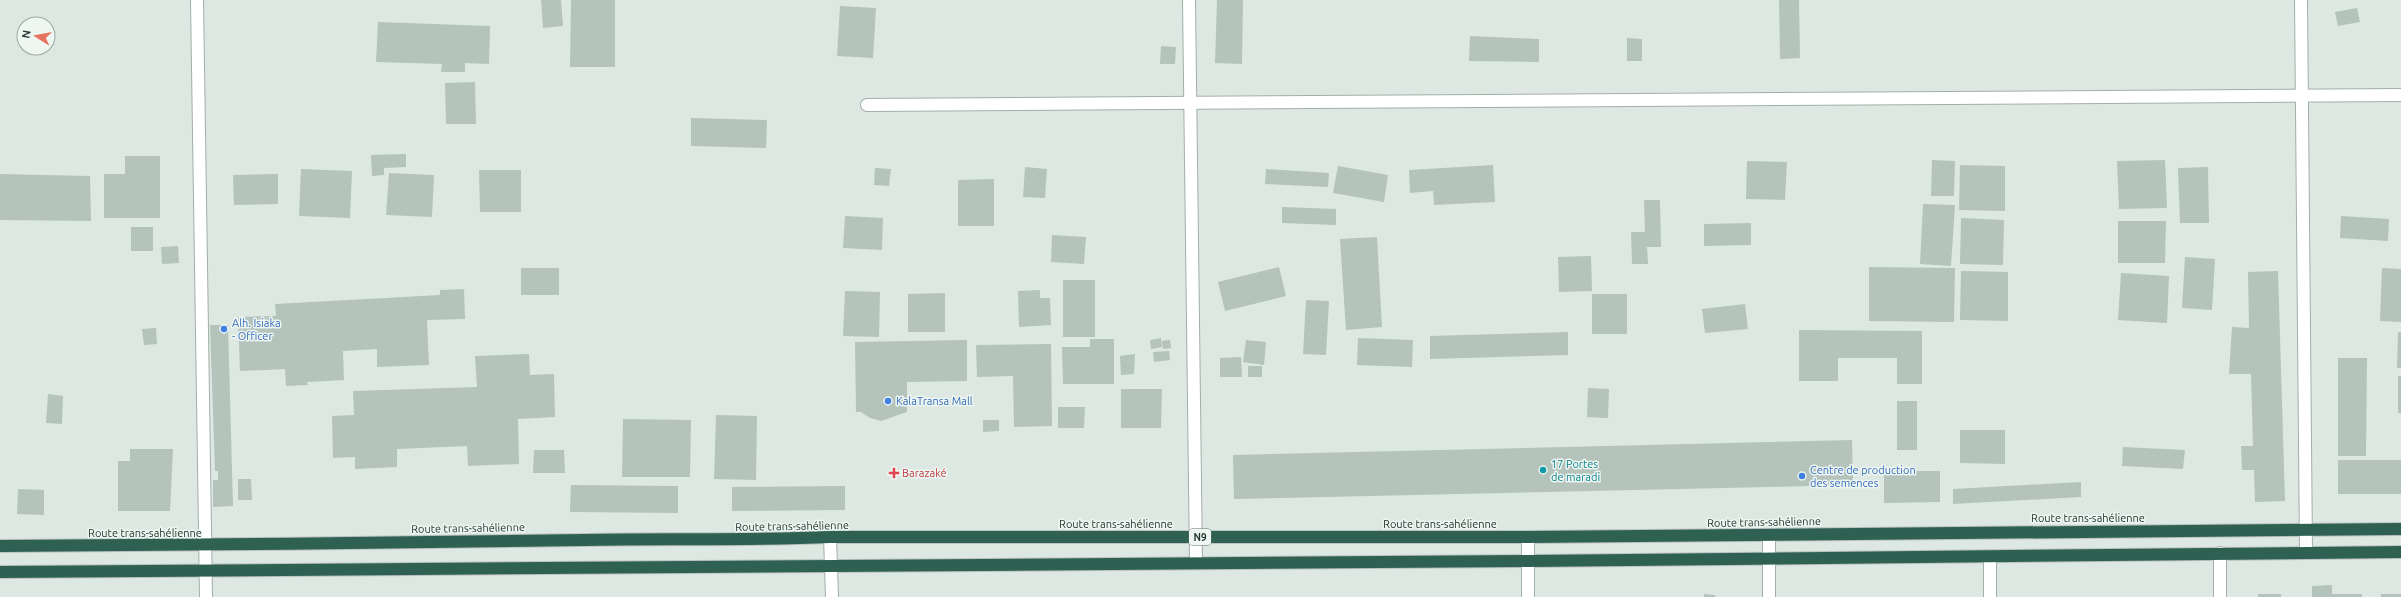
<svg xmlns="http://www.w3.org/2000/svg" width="2401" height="597" font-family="Ubuntu,sans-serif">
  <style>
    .building { fill: #b4c3bc }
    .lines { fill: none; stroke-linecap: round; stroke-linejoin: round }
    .street-casing { stroke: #a2afa9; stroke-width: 14 }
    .secondary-casing { stroke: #9eb3aa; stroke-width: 14 }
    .highway-casing { stroke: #bcc3c1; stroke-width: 14 }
    .street { stroke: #fff; stroke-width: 12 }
    .secondary { stroke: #fff; stroke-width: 12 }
    .highway { stroke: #2f6152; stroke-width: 12 }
    .shop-dot { fill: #3f7fe0; stroke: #eef6f1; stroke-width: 1.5 }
    .culture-dot { fill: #0f9aa8; stroke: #eef6f1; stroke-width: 1.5 }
    .health-dot { fill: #e0444e; stroke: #eef6f1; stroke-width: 1.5 }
    .labels { text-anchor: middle; stroke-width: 3; stroke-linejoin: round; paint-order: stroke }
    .shield { fill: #eef6f1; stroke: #5e7069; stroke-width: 1 }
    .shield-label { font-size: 10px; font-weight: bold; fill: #21372f }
    .shop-label { font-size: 11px; fill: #366cbe; stroke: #eef6f1; text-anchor: start }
    .culture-label { font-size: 11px; fill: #0d838f; stroke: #eef6f1; text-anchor: start }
    .health-label { font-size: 11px; fill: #be3a42; stroke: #eef6f1; text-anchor: start }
    .street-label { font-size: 11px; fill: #21372f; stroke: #eef6f1 }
  </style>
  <rect width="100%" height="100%" fill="#dee8e3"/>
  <g class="building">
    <polygon points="541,0 561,0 563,26 543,28"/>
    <polygon points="571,0 615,0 615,67 570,67"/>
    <polygon points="1217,0 1243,0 1242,64 1215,63"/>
    <polygon points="1779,0 1799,0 1800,58 1780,59"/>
    <polygon points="840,6 876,8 873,58 837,56"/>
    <polygon points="2357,8 2360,22 2338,26 2335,12"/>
    <polygon points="378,22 490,26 489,64 465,63 465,72 441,72 442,64 376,62"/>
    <polygon points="1470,36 1539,39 1539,62 1469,61"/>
    <polygon points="1627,38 1642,39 1642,61 1627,61"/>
    <polygon points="1161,46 1176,47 1175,64 1160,64"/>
    <polygon points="475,82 476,124 446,124 445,83"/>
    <polygon points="691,118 767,120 766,148 691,146"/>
    <polygon points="406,154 406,167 384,168 384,175 372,176 371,155"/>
    <polygon points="125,156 160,156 160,218 104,218 104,174 125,174"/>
    <polygon points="1932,160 1955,161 1954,196 1931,196"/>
    <polygon points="2165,160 2167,208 2119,209 2117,161"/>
    <polygon points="1747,161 1787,162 1785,200 1746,199"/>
    <polygon points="1493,165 1495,202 1434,205 1433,191 1410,193 1409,170"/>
    <polygon points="1960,165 2005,166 2005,211 1959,210"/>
    <polygon points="1338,166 1388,175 1384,202 1333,193"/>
    <polygon points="1025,167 1047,169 1045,198 1023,197"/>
    <polygon points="2208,167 2209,223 2180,223 2178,168"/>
    <polygon points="875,168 891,169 889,186 874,185"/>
    <polygon points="301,169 352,171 350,218 299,216"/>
    <polygon points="1266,169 1329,173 1328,187 1265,184"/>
    <polygon points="479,170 521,170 521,212 480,212"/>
    <polygon points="389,173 434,175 432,217 386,215"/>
    <polygon points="0,174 90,176 91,221 0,220"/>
    <polygon points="278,174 278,204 234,205 233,175"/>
    <polygon points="994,179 994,226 958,226 958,180"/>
    <polygon points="1644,200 1660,200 1661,247 1647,247 1648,264 1632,264 1631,232 1645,232"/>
    <polygon points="1923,204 1955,205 1951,266 1920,264"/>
    <polygon points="1282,207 1336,209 1336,225 1282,223"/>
    <polygon points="845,216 883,218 882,250 843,248"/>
    <polygon points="2341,216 2389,219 2388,241 2340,238"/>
    <polygon points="1961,218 2004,220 2003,265 1960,264"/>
    <polygon points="2118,221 2166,221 2165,263 2118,263"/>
    <polygon points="1751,223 1751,245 1704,246 1704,224"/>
    <rect x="131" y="227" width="22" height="24"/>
    <polygon points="1052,235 1086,237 1084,264 1051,262"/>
    <polygon points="1377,237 1382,327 1346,330 1340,239"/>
    <polygon points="178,246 179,263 162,264 161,247"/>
    <polygon points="1591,256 1592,291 1559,292 1558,257"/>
    <polygon points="2185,257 2215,259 2212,310 2182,308"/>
    <polygon points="1279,267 1286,296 1225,311 1218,282"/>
    <polygon points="1869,267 1955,268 1954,322 1869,321"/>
    <rect x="521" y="268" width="38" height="27"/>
    <polygon points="2382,268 2401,269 2401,322 2380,321"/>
    <polygon points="1961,271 2008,272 2008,321 1960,320"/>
    <polygon points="2278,271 2285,501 2255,502 2254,470 2242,470 2241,446 2253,446 2251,374 2229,374 2232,327 2249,328 2248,272"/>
    <polygon points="2121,273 2169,276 2167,323 2118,320"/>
    <rect x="1063" y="280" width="32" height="57"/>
    <polygon points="464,289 465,319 427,320 429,365 377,367 377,349 343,351 344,380 307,382 308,385 286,386 285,369 240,371 238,317 276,316 275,304 440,295 440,290"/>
    <polygon points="1040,290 1040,298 1050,298 1051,325 1019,327 1018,291"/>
    <polygon points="845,291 880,292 879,337 843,336"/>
    <polygon points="945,293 945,332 908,332 908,294"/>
    <rect x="1592" y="294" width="35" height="40"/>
    <polygon points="1306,300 1329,301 1326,355 1303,354"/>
    <polygon points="1745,304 1748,329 1705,333 1702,309"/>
    <polygon points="210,325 228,325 233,506 213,507 213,480 218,480 218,471 215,471"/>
    <polygon points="156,328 157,344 144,345 142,329"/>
    <polygon points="1799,330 1922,331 1922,384 1897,384 1897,358 1838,358 1838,381 1799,381"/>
    <polygon points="1568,332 1568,355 1430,359 1430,336"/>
    <polygon points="2398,332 2401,332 2401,368 2397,368"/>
    <polygon points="1161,338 1162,347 1151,349 1150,340"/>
    <polygon points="1358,338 1413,340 1412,367 1357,365"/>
    <polygon points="1090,339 1114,339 1114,384 1063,384 1062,347 1090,347"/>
    <polygon points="967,340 967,381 907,382 907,412 881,421 870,418 861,412 856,412 855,342"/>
    <polygon points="1170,340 1171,348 1163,349 1162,341"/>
    <polygon points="1246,340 1266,342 1264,365 1243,362"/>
    <polygon points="1051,344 1052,426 1014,427 1013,376 977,377 976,345"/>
    <polygon points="1169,351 1170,360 1154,362 1153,352"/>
    <polygon points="529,354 530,375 554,374 555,417 518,419 519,464 468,466 467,446 397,449 397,467 355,469 355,457 333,458 332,416 354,415 353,391 477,387 475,356"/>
    <polygon points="1135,354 1134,374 1121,375 1120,356"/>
    <polygon points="1241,357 1242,377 1220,377 1220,358"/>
    <polygon points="2338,358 2367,358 2366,456 2338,456"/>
    <rect x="1248" y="366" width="14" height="11"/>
    <rect x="2398" y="376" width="3" height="37"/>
    <polygon points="1588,388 1609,389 1608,418 1587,417"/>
    <polygon points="1121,389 1162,389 1161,428 1121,428"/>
    <polygon points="48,394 63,396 62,424 46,423"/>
    <rect x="1897" y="401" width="20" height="49"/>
    <polygon points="1058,407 1085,407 1084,428 1058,428"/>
    <polygon points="716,415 757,416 756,480 714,479"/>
    <polygon points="623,419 691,420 690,477 622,477"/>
    <polygon points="983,420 999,420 999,431 983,432"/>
    <polygon points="1960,430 2005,430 2005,464 1960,463"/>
    <polygon points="1852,440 1853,485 1234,499 1233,455"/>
    <polygon points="2123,447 2185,450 2183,469 2122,466"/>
    <polygon points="130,449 173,449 170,511 118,511 118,461 130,461"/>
    <polygon points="534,450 564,450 565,473 533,473"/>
    <rect x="2338" y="460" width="63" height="34"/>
    <polygon points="1884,471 1940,471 1940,502 1884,503"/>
    <polygon points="238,479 251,479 252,500 238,500"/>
    <polygon points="2081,482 2081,497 1953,504 1953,489"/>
    <polygon points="571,485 678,486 678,513 570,512"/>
    <polygon points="845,486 845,510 732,511 732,487"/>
    <polygon points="18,489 44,490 44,515 17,514"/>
    <polygon points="2332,585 2332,594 2362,594 2362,597 2312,597 2312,586"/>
    <polygon points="1704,594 1715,595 1715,597 1704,597"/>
    <rect x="2258" y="594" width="23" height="3"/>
    <rect x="2381" y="594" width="20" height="3"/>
  </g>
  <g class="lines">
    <g class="street-casing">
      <g id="street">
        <polyline points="197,0 206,597"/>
        <polyline points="1189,0 1196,563"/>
        <polyline points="2301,0 2306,551"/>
        <polyline points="867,105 2401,95"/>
        <polyline points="1769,535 1769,597"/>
        <polyline points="830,537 832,597"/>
        <polyline points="2220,553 2220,597"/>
        <polyline points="1990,556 1990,597"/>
      </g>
    </g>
    <g class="secondary-casing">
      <polyline id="secondary" points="1528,597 1528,537"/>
    </g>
    <g class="highway-casing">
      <g id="highway">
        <path d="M0,546C195,545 389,543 584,540C666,538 748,541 830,537H1528L2401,529"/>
        <polyline points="0,572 1528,561 2401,552"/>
      </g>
    </g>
    <use href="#street" class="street"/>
    <use href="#secondary" class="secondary"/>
    <use href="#highway" class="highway"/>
  </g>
  <g class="shop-dot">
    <circle cx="224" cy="329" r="4"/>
    <circle cx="888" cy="401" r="4"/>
    <circle cx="1802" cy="476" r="4"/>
  </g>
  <circle class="culture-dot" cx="1543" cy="470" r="4"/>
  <path class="health-dot" d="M892 467h4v4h4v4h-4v4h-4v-4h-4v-4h4z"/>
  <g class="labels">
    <rect class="shield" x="1189" y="529" width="22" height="16" rx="3"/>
    <g class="shield-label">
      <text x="1200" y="541">N9</text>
    </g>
    <g class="shop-label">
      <text x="232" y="327">Alh. Isiaka<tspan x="232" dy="13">- Officer</tspan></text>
      <text x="896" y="405">KalaTransa Mall</text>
      <text x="1810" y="474">Centre de production<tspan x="1810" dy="13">des semences</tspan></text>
    </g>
    <g class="culture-label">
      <text x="1551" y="468">17 Portes<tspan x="1551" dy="13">de maradi</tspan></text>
    </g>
    <g class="health-label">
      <text x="902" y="477">Barazaké</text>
    </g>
    <g class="street-label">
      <text x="2088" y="522">Route trans-sahélienne</text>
      <text transform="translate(1764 522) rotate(-1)" y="4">Route trans-sahélienne</text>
      <text x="1116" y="528">Route trans-sahélienne</text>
      <text x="1440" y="528">Route trans-sahélienne</text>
      <text transform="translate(792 526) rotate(-1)" y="4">Route trans-sahélienne</text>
      <text transform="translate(468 528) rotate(-1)" y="4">Route trans-sahélienne</text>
      <text x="145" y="537">Route trans-sahélienne</text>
    </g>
  </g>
  <g transform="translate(36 36) rotate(281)"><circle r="19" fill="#eef6f1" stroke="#9caaa3"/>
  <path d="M0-3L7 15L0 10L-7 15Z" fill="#e7725e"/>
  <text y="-6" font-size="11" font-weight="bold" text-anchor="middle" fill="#21372f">N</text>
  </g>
</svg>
